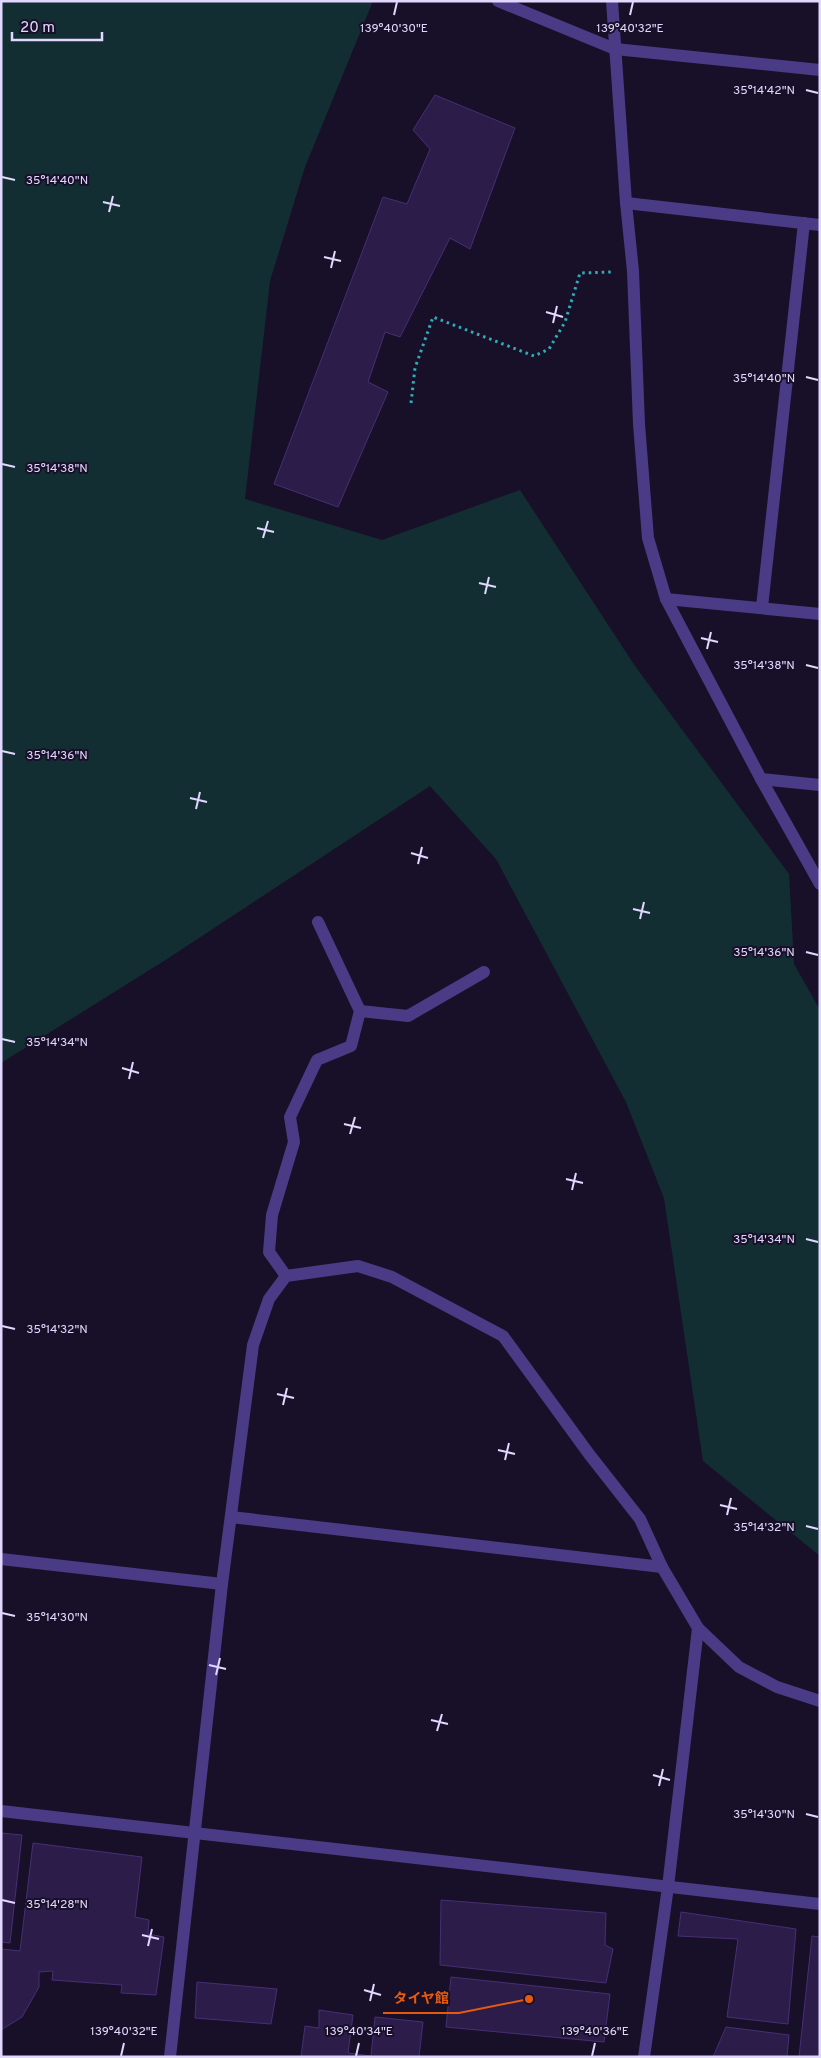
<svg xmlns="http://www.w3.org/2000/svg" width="821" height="2058" font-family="Overpass,'Noto Sans JP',sans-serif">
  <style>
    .green { fill: #132e32 }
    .building { fill: #2c1c49; stroke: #472e75 }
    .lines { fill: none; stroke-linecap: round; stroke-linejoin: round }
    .path { stroke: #31acb9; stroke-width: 3; stroke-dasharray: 2.5 4; stroke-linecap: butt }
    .minor { stroke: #4a3b86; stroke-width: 12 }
    .ticks { fill: none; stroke: #e2d7ff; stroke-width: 2 }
    .ticks-label { font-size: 12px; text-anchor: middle; fill: #e2d7ff; stroke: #181028; stroke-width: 4; stroke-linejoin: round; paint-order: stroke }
    .leader { fill: none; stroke: #e8590c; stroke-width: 2 }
    .callout-dot { fill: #e8590c; stroke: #181028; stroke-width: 2 }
    .callout-label { font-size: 14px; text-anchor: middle; font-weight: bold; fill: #e8590c; stroke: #181028; stroke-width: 4; stroke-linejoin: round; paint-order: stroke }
  </style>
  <rect width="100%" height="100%" fill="#181028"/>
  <polygon class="green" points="1,1 373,1 305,167 270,281 245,499 382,540 520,490 635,666 789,874 794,964 820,1010 820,1556 703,1461 664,1198 626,1102 496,859 430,786 167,959 1,1063"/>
  <g class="building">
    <polygon points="435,95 515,128 470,249 450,238 400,337 385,332 368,382 388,392 338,507 274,484 383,197 407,204 430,149 413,130"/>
    <polygon points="1,1833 22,1835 10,1943 1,1942"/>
    <polygon points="33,1843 142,1857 135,1917 149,1920 148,1934 164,1937 156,1995 121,1993 122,1985 52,1980 53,1971 39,1972 39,1987 22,2017 1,2030 1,1949 20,1951"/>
    <polygon points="441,1900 606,1913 605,1945 613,1949 606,1983 440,1965"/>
    <polygon points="681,1912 796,1929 788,2024 727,2017 738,1939 678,1936"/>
    <polygon points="812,1936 820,1937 820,2057 799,2057"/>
    <polygon points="451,1977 610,1994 604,2042 446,2027"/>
    <polygon points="197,1982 277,1989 271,2024 195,2018"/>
    <polygon points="319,2010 353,2015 348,2053 371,2056 375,2017 423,2022 419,2057 301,2057 305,2026 319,2028"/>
    <polygon points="726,2027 789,2035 787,2057 713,2057"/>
  </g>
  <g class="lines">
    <polyline class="path" points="411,403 415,368 433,317 534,356 549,349 565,322 580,273 611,272"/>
    <g class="minor">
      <polyline points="498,1 615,49 820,70"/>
      <polyline points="612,1 626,203 633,271 639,424 648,538 666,599 761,779 820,884"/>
      <polyline points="626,203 820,225"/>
      <polyline points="666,599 820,614"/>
      <polyline points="762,607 804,223"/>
      <polyline points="761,779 820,785"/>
      <polyline points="360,1011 408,1016 484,972"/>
      <polyline points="286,1276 269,1252 272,1215 294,1142 290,1117 317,1060 351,1046 360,1011 318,922"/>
      <polyline points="231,1517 662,1567"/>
      <polyline points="1,1559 222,1584"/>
      <polyline points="698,1628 739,1667 777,1687 820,1701"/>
      <polyline points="1,1811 820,1904"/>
      <polyline points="170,2057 222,1584 253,1345 269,1299 286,1276 358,1266 392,1277 503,1336 589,1454 640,1519 662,1567 698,1628 668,1887 644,2057"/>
    </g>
  </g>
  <path class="ticks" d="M394,15L397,2M630,15L633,2M806,90L818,93M2,177L15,180M103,202L120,206M109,212L113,196M324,257L341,261M331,268L335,251M546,312L563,317M553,323L557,306M806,377L818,380M2,464L15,467M257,528L274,532M263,538L268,521M479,583L496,587M485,594L489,577M701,638L718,642M707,649L711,632M806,665L818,668M2,751L15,754M190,798L207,802M196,809L200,792M411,853L428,858M418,864L422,847M633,909L650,913M640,919L644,902M806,952L818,955M2,1039L15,1042M122,1068L139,1073M129,1079L133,1062M344,1124L361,1128M350,1134L355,1117M566,1179L583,1183M572,1190L576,1173M806,1239L818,1242M2,1326L15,1329M277,1394L294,1398M283,1405L287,1388M498,1450L515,1454M505,1460L509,1443M720,1505L737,1509M727,1515L731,1498M806,1526L818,1529M2,1613L15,1616M209,1665L226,1669M216,1675L220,1658M431,1720L448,1724M437,1731L442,1714M653,1775L670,1780M659,1786L663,1769M806,1814L818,1817M2,1900L15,1903M142,1935L159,1939M148,1946L152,1929M364,1990L381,1995M370,2001L374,1984M121,2056L124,2043M356,2056L359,2043M592,2056L595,2043"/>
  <g class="ticks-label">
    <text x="630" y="32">139°40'32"E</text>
    <text x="394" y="32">139°40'30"E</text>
    <text x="764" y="94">35°14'42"N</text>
    <text x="57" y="184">35°14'40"N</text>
    <text x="764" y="382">35°14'40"N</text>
    <text x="57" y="472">35°14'38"N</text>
    <text x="764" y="669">35°14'38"N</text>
    <text x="57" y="759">35°14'36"N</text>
    <text x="764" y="956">35°14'36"N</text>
    <text x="57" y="1046">35°14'34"N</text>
    <text x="764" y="1243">35°14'34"N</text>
    <text x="57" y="1333">35°14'32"N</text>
    <text x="764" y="1531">35°14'32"N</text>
    <text x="57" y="1621">35°14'30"N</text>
    <text x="764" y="1818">35°14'30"N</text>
    <text x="57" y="1908">35°14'28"N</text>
    <text x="124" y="2035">139°40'32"E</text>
    <text x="359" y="2035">139°40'34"E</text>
    <text x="595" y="2035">139°40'36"E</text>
  </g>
  <path class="leader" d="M529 1999L459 2013H383"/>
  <circle class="callout-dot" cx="529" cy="1999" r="5"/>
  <g class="callout-label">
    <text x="421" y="2003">タイヤ館</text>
  </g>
  <rect width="821" height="2058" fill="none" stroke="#e2d7ff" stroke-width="5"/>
  <path d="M12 32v8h90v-8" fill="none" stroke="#e2d7ff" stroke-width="2.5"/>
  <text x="20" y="32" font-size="15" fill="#e2d7ff" stroke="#181028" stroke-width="4" paint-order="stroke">20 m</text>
</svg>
